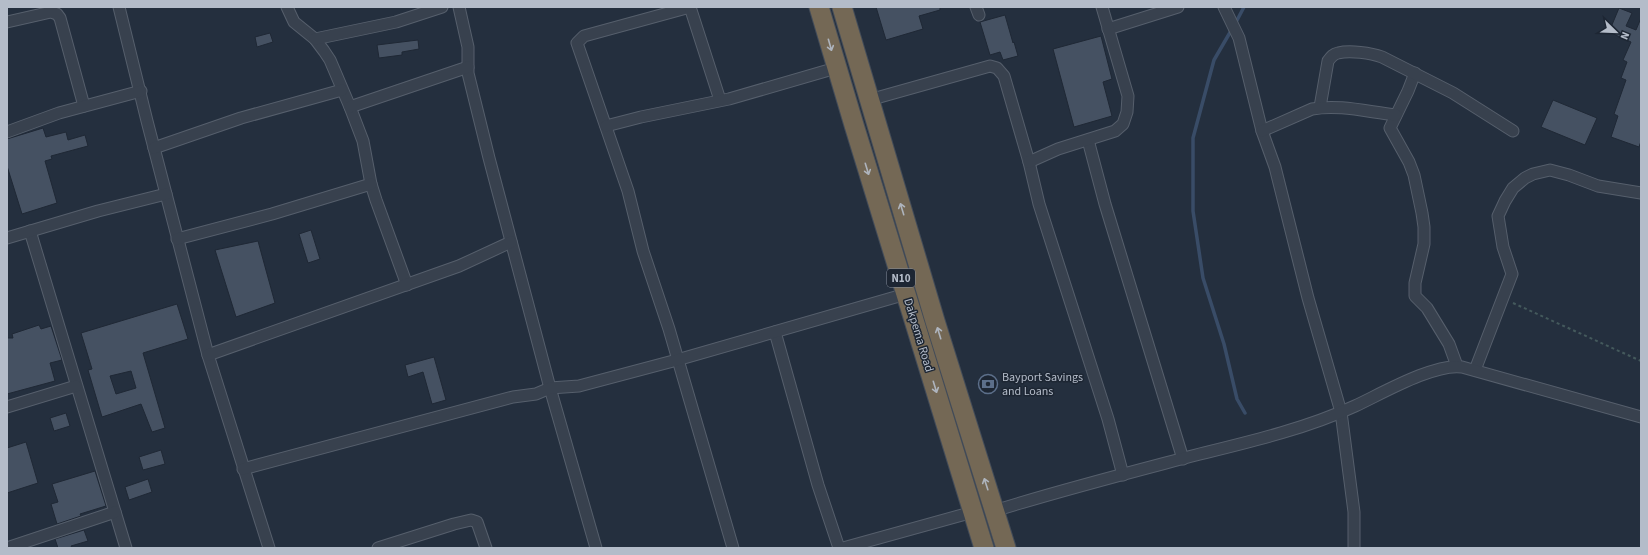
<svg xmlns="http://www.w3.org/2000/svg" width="1648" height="555" font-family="'Source Sans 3',sans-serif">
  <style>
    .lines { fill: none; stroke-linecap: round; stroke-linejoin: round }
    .stream { stroke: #394c67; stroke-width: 3.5 }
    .building { fill: #455162; stroke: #1f2835; fill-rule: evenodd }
    .street-casing { stroke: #565f6c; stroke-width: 13 }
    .highway-casing { stroke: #434c59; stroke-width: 21 }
    .path { stroke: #44595c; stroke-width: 2; stroke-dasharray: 3 3; stroke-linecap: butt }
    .street { stroke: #38414e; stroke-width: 11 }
    .highway { stroke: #746855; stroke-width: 19 }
    .oneway { stroke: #aeb4bd }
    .labels { text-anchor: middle; stroke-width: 3; stroke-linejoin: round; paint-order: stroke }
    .shield { fill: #1d2633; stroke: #878f9c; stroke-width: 1 }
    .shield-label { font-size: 11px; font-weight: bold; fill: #b4bcc9 }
    .street-label { font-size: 12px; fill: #b4bcc9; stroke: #1d2633 }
    .poi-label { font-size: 12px; fill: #b4bcc9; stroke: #1d2633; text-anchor: start }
  </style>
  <rect width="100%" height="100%" fill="#242f3e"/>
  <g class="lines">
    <g class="stream">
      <polyline points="1235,24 1244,7"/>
      <polyline points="1232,29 1214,60 1193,138 1193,211 1203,278 1224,344 1237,399 1245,413"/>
    </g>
  </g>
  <g class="building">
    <polygon points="876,7 940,7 940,10 919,16 923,29 886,40"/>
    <polygon points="1619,8 1632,13 1626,26 1636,30 1641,18 1641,141 1639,147 1611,137 1618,116 1614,114 1626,80 1621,78 1627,62 1623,60 1631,42 1609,32"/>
    <polygon points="1005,15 1013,43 1014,42 1018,56 1003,60 1000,52 990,55 980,22"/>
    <polygon points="270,33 273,42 257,47 255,37"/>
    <polygon points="1101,36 1112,79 1103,82 1112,116 1074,127 1053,49"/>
    <polygon points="418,40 419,49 402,52 402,55 379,58 377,45"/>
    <polygon points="1553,100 1597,118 1585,145 1541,127"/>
    <polygon points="43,128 46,137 66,132 68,140 85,135 88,146 51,156 52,159 45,161 57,203 22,214 7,166 7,139"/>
    <polygon points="311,230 320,259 308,263 299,234"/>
    <polygon points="258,241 275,303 236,317 215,250"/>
    <path d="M177,304L188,339L143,353L165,428L152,432L141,404L102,417L88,370L92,369L81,333ZM131,371L136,388L116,394L110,376Z"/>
    <polygon points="39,325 41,329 51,326 62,360 50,363 55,381 7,394 7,338 13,338 12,334"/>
    <polygon points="434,357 446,400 432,404 423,372 408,377 405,365"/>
    <polygon points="66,413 70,426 54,431 50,418"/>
    <polygon points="26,442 38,483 7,493 7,448"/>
    <polygon points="161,450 165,464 143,470 139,457"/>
    <polygon points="95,471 106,506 80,514 81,516 57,524 51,504 58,502 52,484"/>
    <polygon points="148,479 152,492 129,500 125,487"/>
    <polygon points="84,530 88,541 71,546 72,548 58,548 55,539"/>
  </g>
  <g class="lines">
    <g class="street-casing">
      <g id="street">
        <polyline points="119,7 147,121 208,355 269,548"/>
        <polyline points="287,7 294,22 315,39 324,51 330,60 350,107 363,141 371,184 376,200 407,285"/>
        <polyline points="459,7 468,47 468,73 489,158 550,388 596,548"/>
        <polyline points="690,7 584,36 577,43 628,191 643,251 669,329 733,548"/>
        <polyline points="690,7 720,100"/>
        <polyline points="976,7 979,15"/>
        <polyline points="1224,7 1239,38 1262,131 1275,167 1308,298 1341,412 1354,512 1354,548"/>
        <polyline points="7,22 51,12 57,14 60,18 84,106"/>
        <polyline points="1108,29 1178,7"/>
        <polyline points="315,39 396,22 442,7"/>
        <polyline points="1415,73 1408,91 1390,128 1409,162 1414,175 1422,213 1424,227 1424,244 1415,283 1415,296 1427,308 1449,344 1457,366"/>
        <polyline points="869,100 990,66 997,68 1004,76 1029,162 1039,204 1108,419 1123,475"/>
        <polyline points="350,107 468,67"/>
        <path d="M1320,107L1328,61C1331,57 1333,54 1338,53C1350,50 1371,53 1382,57L1453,93L1513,131"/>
        <polyline points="606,126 641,117 729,99 836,68"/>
        <path d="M1262,131L1312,109C1339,104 1368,112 1396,115"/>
        <polyline points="7,132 59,113 141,91"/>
        <polyline points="1088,140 1105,204 1183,459"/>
        <polyline points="154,148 241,118 342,90"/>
        <polyline points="1029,162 1058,149 1115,131 1123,124 1127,112 1128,96 1102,7"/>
        <polyline points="30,231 126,548"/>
        <polyline points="7,238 98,211 166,194"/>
        <polyline points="177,239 272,214 371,184"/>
        <polyline points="775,332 818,485 839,548"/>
        <polyline points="208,355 459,266 511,242"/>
        <polyline points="1475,370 1512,274 1503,247 1498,216 1505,201 1513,188 1525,178 1533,174 1550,170 1569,175 1598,186 1641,193"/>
        <polyline points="7,407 76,386"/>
        <polyline points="243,469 513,397 536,394 550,388 579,386 677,360 906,294"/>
        <path d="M994,511C1061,490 1128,473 1196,455C1249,442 1305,429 1355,406C1381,394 1434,363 1462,367L1641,417"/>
        <polyline points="7,548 115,512"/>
        <polyline points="378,548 454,524 471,520 477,522 486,548"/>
        <polyline points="843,548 973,512"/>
      </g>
    </g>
    <g class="highway-casing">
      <g id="highway">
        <polyline points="819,7 854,125 984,548"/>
        <polyline points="842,7 935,321 1006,548"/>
      </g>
    </g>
    <polyline class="path" points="1513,303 1641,361"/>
    <use href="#street" class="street"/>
    <use href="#highway" class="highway"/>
  </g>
  <defs><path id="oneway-shaft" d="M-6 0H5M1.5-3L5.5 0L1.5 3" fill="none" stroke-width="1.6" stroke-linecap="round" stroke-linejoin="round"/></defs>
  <g class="oneway">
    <use href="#oneway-shaft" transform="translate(830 45) rotate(74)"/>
    <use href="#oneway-shaft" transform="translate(867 169) rotate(73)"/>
    <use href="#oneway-shaft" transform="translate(902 209) rotate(-107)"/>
    <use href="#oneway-shaft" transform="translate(939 333) rotate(-107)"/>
    <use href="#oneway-shaft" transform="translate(935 387) rotate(73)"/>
    <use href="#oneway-shaft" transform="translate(986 484) rotate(-108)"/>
  </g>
  <defs>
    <g id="bank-ring" transform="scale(1)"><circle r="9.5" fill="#1d2633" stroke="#5c6f8a" stroke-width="1.5"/><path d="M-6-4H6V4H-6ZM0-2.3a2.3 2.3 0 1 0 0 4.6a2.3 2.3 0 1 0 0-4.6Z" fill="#5c6f8a"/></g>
  </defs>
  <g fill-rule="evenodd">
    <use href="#bank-ring" x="988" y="384"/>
  </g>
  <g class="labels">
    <rect class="shield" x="887" y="269" width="28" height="18" rx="3"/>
    <g class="shield-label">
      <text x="901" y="282">N10</text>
    </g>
    <g class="street-label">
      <text transform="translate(919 335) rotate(73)" y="4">Dakpema Road</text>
    </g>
    <g class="poi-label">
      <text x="1002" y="381">Bayport Savings<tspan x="1002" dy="14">and Loans</tspan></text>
    </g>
  </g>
  <rect width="1648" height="555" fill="none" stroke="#b4bcc9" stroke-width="16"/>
  <g transform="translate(1616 32) rotate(113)" stroke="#1d2633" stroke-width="3" paint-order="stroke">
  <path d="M0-3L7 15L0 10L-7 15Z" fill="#b4bcc9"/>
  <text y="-6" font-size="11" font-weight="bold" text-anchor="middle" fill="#b4bcc9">N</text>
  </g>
</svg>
